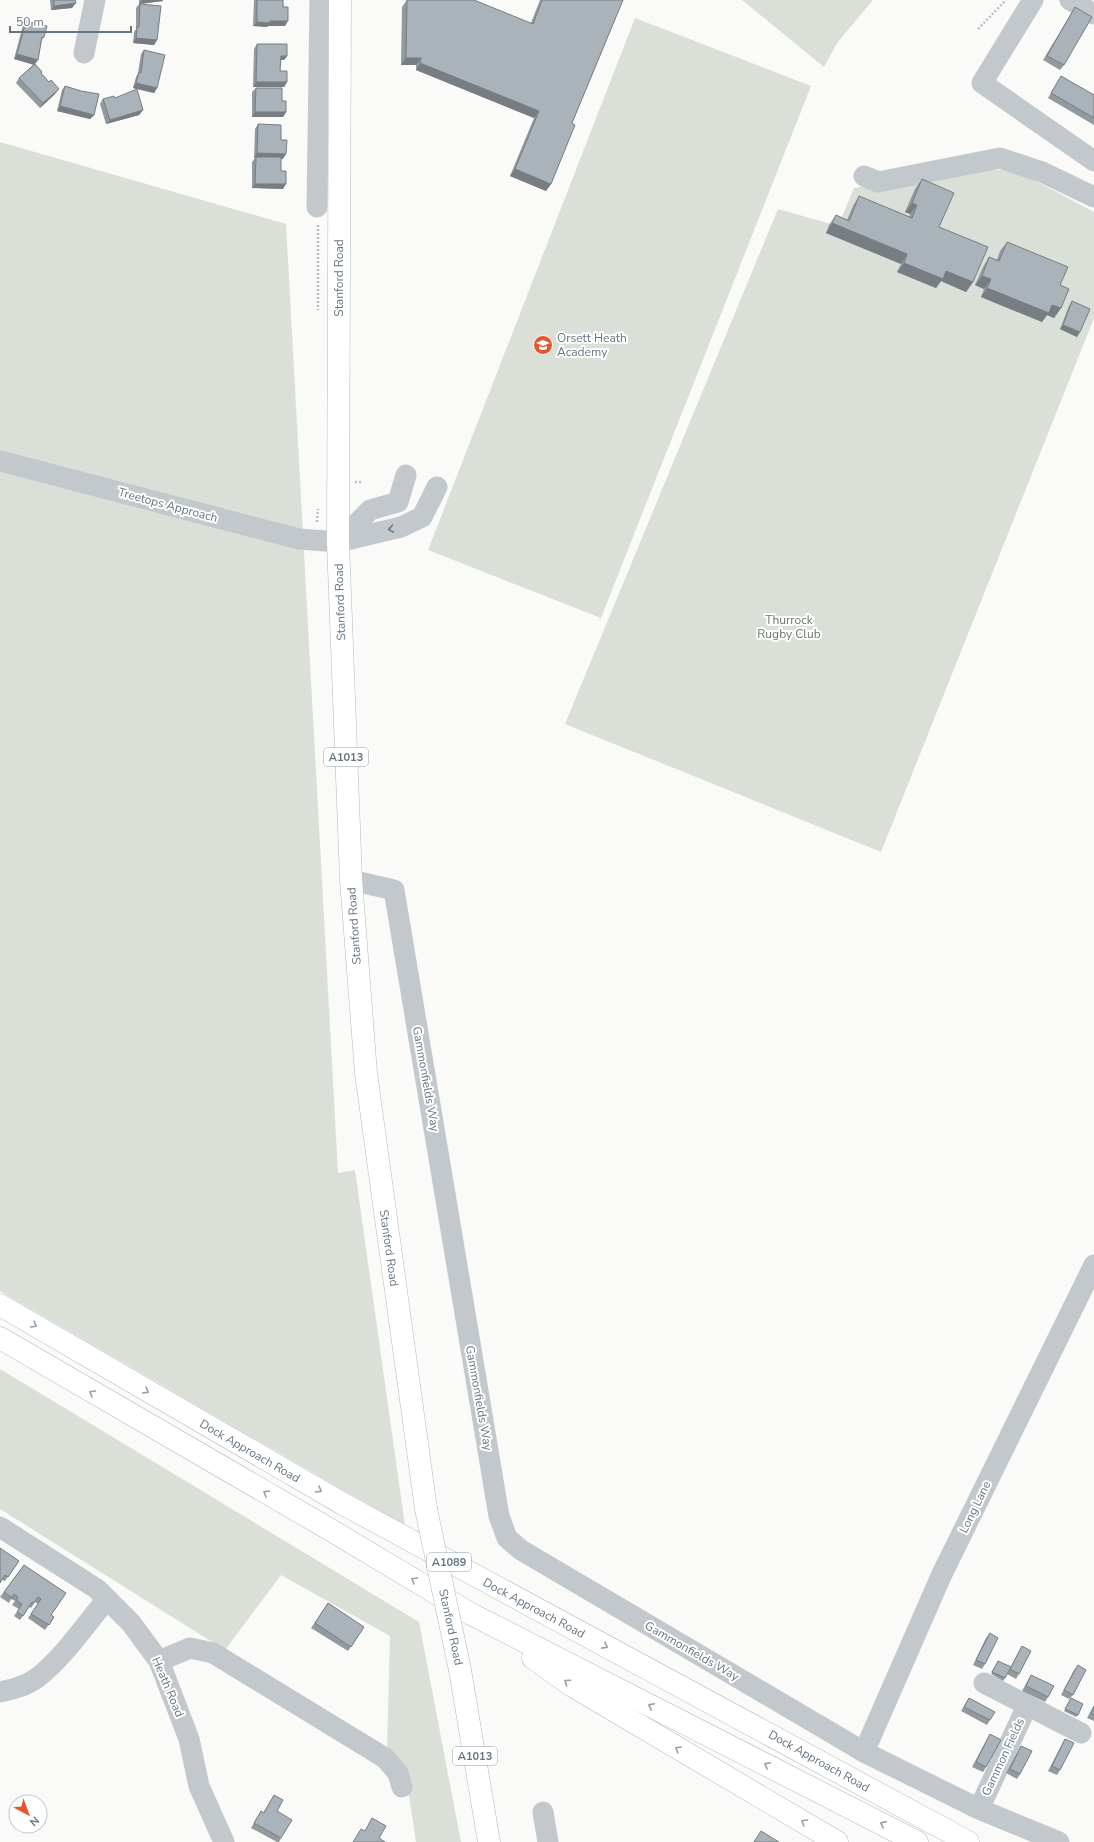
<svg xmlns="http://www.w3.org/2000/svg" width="1094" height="1842" font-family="'Nunito Sans',sans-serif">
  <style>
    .green { fill: #dadfd7 }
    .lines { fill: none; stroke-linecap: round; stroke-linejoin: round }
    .major-casing { stroke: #b5babe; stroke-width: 23 }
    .highway-casing { stroke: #b4b9bd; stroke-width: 23 }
    .path { stroke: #bbbfc2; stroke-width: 2.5; stroke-dasharray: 2 2; stroke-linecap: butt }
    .minor { stroke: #c3c8cc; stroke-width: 21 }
    .major { stroke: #fff; stroke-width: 22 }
    .highway { stroke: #fff; stroke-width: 22 }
    .major-bridge-casing { stroke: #b5babe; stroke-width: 23; stroke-linecap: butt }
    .major-bridge { stroke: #fff; stroke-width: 22 }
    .wall { fill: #929a9f }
    .shaded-wall { fill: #777d82 }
    .building { fill: #aab3b9; stroke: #777d82 }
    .oneway { stroke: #6a7a87 }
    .oneway2 { stroke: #939fa8 }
    .labels { text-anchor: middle; stroke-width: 4; stroke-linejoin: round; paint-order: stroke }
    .shield { fill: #fff; stroke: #939fa8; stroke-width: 1 }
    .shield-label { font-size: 11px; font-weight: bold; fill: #657683 }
    .street-label { font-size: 12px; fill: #657683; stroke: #fff }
    .poi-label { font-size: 12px; fill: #657683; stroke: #fff; text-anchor: start }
    .park-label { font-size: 12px; fill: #687a64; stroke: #fff }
  </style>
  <rect width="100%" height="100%" fill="#fafaf8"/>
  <g class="green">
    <polygon points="742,0 873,0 837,43 824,67"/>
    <polygon points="635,18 811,86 601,618 428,550"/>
    <polygon points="0,142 286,224 338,1173 355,1170 405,1526 0,1291"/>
    <polygon points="986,169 1017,171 1094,212 1094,318 881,852 565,724 778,209 838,226 854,188"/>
    <polygon points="0,1369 419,1622 461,1842 416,1842 406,1776 387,1752 390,1636 281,1575 225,1650 0,1509"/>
  </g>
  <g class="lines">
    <g class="major-casing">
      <g id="major">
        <polyline points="340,0 338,542 351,880 366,1073 426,1509"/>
        <polyline points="460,1670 489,1842"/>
      </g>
    </g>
    <g class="highway-casing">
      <g id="highway">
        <polyline points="0,1305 345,1505 968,1842"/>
        <polyline points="0,1338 329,1529 471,1614 917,1842"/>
        <polyline points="533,1658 571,1685 837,1842"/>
      </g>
    </g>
    <g class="path">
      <polyline points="978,29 1006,0"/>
      <polyline points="318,225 318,310"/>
      <polyline points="355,482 361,482"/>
      <polyline points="317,522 318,509"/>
    </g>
    <g class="minor">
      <polyline points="1033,0 982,83 1094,161"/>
      <polyline points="1070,0 1094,14"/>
      <polyline points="84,53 95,0"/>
      <polyline points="864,176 878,182 1000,158 1042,172 1094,197"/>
      <polyline points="317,207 320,0"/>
      <polyline points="0,461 299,539 338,542 401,527 422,517 437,487"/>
      <polyline points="339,542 370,510 398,502 406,475"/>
      <polyline points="351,880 394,890 499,1516 507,1538 521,1550 864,1752 979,1809 1059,1842"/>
      <polyline points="0,1527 97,1589 131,1623 159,1661 189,1739 199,1786 224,1842"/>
      <polyline points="159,1661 190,1648 213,1653 385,1758 398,1773 402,1787"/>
      <polyline points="984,1683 1081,1733"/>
      <path d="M0,1692C13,1689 26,1686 37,1678C64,1657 85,1625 107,1599"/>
      <polyline points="864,1752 942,1574 1094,1265"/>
      <polyline points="979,1809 1027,1706"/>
      <polyline points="543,1812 548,1842"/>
    </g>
    <use href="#major" class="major"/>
    <use href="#highway" class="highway"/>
    <g class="major-bridge-casing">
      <polyline id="major-bridge" points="426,1509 460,1670"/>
    </g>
    <use href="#major-bridge" class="major-bridge"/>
  </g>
  <g class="wall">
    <polygon points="50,0 75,0 72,8 51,10"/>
    <polygon points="139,0 163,0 163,1 140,4 157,40 154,45 133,43 134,32 136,29 136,8 139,4"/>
    <polygon points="254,0 283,0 285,26 268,26 267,27 253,26"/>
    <polygon points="407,0 531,23 540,0 623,0 572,123 551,184 546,191 510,176 534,118 416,70 416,65 401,65 402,7"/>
    <polygon points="1075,7 1064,65 1060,70 1043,60"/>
    <polygon points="26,21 44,37 41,41 38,60 35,64 42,72 41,73 55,94 40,108 16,83 19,78 34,64 14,59 23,25"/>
    <polygon points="257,44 287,56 284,60 281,60 280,71 287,82 284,87 253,87 254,49"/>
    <polygon points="144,50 157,88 154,93 133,88 136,77 138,73 141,54"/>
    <polygon points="1061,76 1094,95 1094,125 1048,98"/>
    <polygon points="65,86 94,115 90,119 57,111 62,90"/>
    <polygon points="256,88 282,101 286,112 283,117 252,117 252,92"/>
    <polygon points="115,98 143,110 139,115 106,124 100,104 103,99"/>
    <polygon points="258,124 281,140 283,159 281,159 281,171 283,189 252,188 252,162 255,158 254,158 255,129"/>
    <polygon points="922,179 939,227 973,282 966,292 941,281 936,288 897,272 901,264 826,233 829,225 836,215 847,220 853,206 859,196 909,217 910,214 905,212 915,189"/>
    <polygon points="1007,242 1060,285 1061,308 1054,318 1047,315 1042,322 981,297 984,289 975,285 983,267 989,257 997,260 1000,251"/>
    <polygon points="1072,301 1077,337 1060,329 1069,306"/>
    <polygon points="0,1548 19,1561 5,1581 2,1580"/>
    <polygon points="24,1565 51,1615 54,1617 45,1630 28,1618 38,1604 35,1602 31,1608 29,1607 20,1620 14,1616 19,1609 12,1605 15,1601 11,1599 9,1603 0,1597"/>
    <polygon points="328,1603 364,1627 348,1651 311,1628"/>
    <polygon points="990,1633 985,1664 982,1669 973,1665 986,1638"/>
    <polygon points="1022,1646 1019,1674 1016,1679 1007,1674 1019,1651"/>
    <polygon points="998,1661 1005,1678 1003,1681 991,1674"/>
    <polygon points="1078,1665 1073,1695 1069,1699 1061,1695 1074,1670"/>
    <polygon points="1031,1675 1048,1697 1045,1702 1022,1691 1028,1680"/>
    <polygon points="969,1698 990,1720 987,1725 961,1711"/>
    <polygon points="1071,1698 1078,1715 1076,1717 1064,1711"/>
    <polygon points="1094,1705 1094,1721 1087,1718"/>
    <polygon points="990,1734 986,1767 983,1772 972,1767 987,1739"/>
    <polygon points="1065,1739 1060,1770 1057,1775 1048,1771 1062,1744"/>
    <polygon points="1021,1746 1020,1774 1017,1779 1006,1773 1018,1751"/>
    <polygon points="274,1795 281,1838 279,1842 277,1842 251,1828 261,1811 263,1813"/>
  </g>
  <g class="shaded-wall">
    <polygon points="142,0 163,0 163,1 139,4"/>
    <polygon points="76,3 72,8 51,10 54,6"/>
    <polygon points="270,21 288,21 285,26 268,26 267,27 253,26 257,22"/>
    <polygon points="136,38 157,40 154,45 133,43"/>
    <polygon points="17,54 38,60 34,65 14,59"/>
    <polygon points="281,56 287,56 284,60 277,60"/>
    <polygon points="406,58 421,58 416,65 401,65"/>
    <polygon points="420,63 539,111 534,118 416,70"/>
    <polygon points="256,82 287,82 284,87 253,87"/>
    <polygon points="136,83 157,88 154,93 133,88"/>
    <polygon points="59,89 55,94 40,108 43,103"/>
    <polygon points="60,106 94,115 90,119 57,111"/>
    <polygon points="143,110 139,115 106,124 110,120"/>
    <polygon points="255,112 286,112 283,117 252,117"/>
    <polygon points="257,153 286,154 283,159 254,158"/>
    <polygon points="515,169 551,184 546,191 510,176"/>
    <polygon points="255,184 286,184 283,189 252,188"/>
    <polygon points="912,203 917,205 910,214 905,212"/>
    <polygon points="832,223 907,254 901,264 826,233"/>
    <polygon points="904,263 946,271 973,282 966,292 941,281 936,288 897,272"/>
    <polygon points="982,276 991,279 984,289 975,285"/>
    <polygon points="987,288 1052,305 1061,308 1054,318 1047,315 1042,322 981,297"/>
    <polygon points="1063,325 1080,332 1077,337 1060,329"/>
  </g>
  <g class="building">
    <polygon points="54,0 75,0 76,3 54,6"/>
    <polygon points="257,0 283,0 283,7 288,7 288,21 270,21 270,23 257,22"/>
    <polygon points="407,0 474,0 533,24 542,0 623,0 572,123 575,125 551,184 515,169 539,111 420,63 421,58 406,58"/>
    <polygon points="140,4 161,6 157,40 136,38 137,27 139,27"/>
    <polygon points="1075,7 1092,17 1064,65 1047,56"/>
    <polygon points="26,21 47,26 44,37 42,37 38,60 17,54"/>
    <polygon points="257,44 287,44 287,56 281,56 280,71 287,71 287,82 256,82"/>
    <polygon points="144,50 165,55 157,88 136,83 139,72 141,73"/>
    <polygon points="35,64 42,72 41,73 49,82 51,80 59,89 43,103 19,78"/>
    <polygon points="1061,76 1094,95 1094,118 1051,93"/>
    <polygon points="65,86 81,91 99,94 94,115 60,106"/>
    <polygon points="256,88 282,88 282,101 286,101 286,112 255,112"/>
    <polygon points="137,89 143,110 110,120 103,99 114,96 115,98"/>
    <polygon points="258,124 281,125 281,140 287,140 286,154 257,153"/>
    <polygon points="256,157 281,157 281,171 286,171 286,184 255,184"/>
    <polygon points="922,179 954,193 939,227 988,247 973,282 946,271 943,279 904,263 907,254 832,223 836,215 849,221 859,196 912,218 917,205 912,203"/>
    <polygon points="1007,242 1068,267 1060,285 1069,289 1061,308 1052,305 1049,313 987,288 991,279 982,276 989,257 999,261"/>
    <polygon points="1072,301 1090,309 1080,332 1063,325"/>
    <polygon points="0,1548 19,1561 8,1577 5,1575 0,1583"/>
    <polygon points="24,1565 66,1593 51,1615 54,1617 49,1625 31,1614 41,1599 38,1597 34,1603 32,1602 23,1616 17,1612 22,1604 16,1600 18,1597 14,1594 12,1598 4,1592"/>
    <polygon points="328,1603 364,1627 351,1647 315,1623"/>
    <polygon points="990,1633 998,1638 985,1664 976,1660"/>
    <polygon points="1022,1646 1031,1651 1019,1674 1010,1669"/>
    <polygon points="998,1661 1011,1667 1005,1678 992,1672"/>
    <polygon points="1078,1665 1086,1670 1073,1695 1064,1690"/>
    <polygon points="1031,1675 1054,1686 1048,1697 1026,1686"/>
    <polygon points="969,1698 995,1712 990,1720 964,1707"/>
    <polygon points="1071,1698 1083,1704 1078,1715 1065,1709"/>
    <polygon points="1094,1707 1094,1715 1091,1713"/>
    <polygon points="990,1734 1001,1740 986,1767 976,1762"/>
    <polygon points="1065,1739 1074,1743 1060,1770 1052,1766"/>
    <polygon points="1021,1746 1032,1751 1020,1774 1010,1769"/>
    <polygon points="274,1795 283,1800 277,1811 292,1820 281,1838 254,1823 261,1811 264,1813"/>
    <polygon points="372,1818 386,1826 379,1838 385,1842 353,1842 361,1829 365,1831"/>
    <polygon points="761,1831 779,1842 754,1842"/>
  </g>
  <defs><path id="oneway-chevron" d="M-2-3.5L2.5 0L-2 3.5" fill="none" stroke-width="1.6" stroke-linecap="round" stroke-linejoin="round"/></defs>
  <use class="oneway" href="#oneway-chevron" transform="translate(391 529) rotate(170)"/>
  <g class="oneway2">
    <use href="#oneway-chevron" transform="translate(34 1325) rotate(31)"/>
    <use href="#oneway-chevron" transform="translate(146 1391) rotate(30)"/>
    <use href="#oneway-chevron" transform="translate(92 1393) rotate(-150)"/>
    <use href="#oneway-chevron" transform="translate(319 1490) rotate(30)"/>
    <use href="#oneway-chevron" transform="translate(266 1493) rotate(-150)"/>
    <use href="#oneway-chevron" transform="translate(414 1580) rotate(-149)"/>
    <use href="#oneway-chevron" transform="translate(605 1646) rotate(28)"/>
    <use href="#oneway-chevron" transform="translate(567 1682) rotate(-145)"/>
    <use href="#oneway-chevron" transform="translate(651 1706) rotate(-153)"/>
    <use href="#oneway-chevron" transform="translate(678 1749) rotate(-149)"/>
    <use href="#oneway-chevron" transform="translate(767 1765) rotate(-153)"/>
    <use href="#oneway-chevron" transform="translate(804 1822) rotate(-150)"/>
    <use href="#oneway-chevron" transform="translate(883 1824) rotate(-153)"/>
  </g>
  <defs>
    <g id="school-disc" transform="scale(1)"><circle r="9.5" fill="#e4572e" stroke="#fff"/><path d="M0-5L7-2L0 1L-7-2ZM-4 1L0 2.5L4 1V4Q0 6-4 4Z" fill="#fff"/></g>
  </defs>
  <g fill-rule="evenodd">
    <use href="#school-disc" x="543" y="345"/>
  </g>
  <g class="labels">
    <g class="shield">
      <rect x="324" y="748" width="44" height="18" rx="3"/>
      <rect x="427" y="1553" width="44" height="18" rx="3"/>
      <rect x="453" y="1747" width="44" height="18" rx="3"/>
    </g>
    <g class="shield-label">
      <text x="346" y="761">A1013</text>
      <text x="449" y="1566">A1089</text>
      <text x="475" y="1760">A1013</text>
    </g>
    <g class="street-label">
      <text transform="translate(339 278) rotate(-90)" y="4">Stanford Road</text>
      <text transform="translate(168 505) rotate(15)" y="4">Treetops Approach</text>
      <text transform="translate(340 602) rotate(-92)" y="4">Stanford Road</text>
      <text transform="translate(354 926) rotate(-94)" y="4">Stanford Road</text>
      <text transform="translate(426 1079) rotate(80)" y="4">Gammonfields Way</text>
      <text transform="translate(389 1248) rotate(82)" y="4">Stanford Road</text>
      <text transform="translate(479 1398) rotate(80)" y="4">Gammonfields Way</text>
      <text transform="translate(250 1451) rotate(30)" y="4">Dock Approach Road</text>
      <text transform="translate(975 1507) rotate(-64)" y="4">Long Lane</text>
      <text transform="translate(534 1608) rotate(28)" y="4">Dock Approach Road</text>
      <text transform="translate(451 1627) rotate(78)" y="4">Stanford Road</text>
      <text transform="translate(692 1651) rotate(30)" y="4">Gammonfields Way</text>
      <text transform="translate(168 1687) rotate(67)" y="4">Heath Road</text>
      <text transform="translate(1003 1757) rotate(-65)" y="4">Gammon Fields</text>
      <text transform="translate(819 1761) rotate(29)" y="4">Dock Approach Road</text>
    </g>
    <g class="poi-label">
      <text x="557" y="342">Orsett Heath<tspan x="557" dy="14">Academy</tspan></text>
    </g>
    <g class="park-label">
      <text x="789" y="624">Thurrock<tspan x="789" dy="14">Rugby Club</tspan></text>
    </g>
  </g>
  <g transform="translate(28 1814) rotate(139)"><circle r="19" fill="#ffffff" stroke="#c1c8cd"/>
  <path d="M0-3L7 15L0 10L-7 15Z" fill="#e4572e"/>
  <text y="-6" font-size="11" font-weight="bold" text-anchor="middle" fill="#657683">N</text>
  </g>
  <path d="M10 26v6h121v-6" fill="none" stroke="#657683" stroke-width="2"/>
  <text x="16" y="26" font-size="12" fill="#657683" stroke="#ffffff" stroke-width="3" paint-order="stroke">50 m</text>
</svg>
